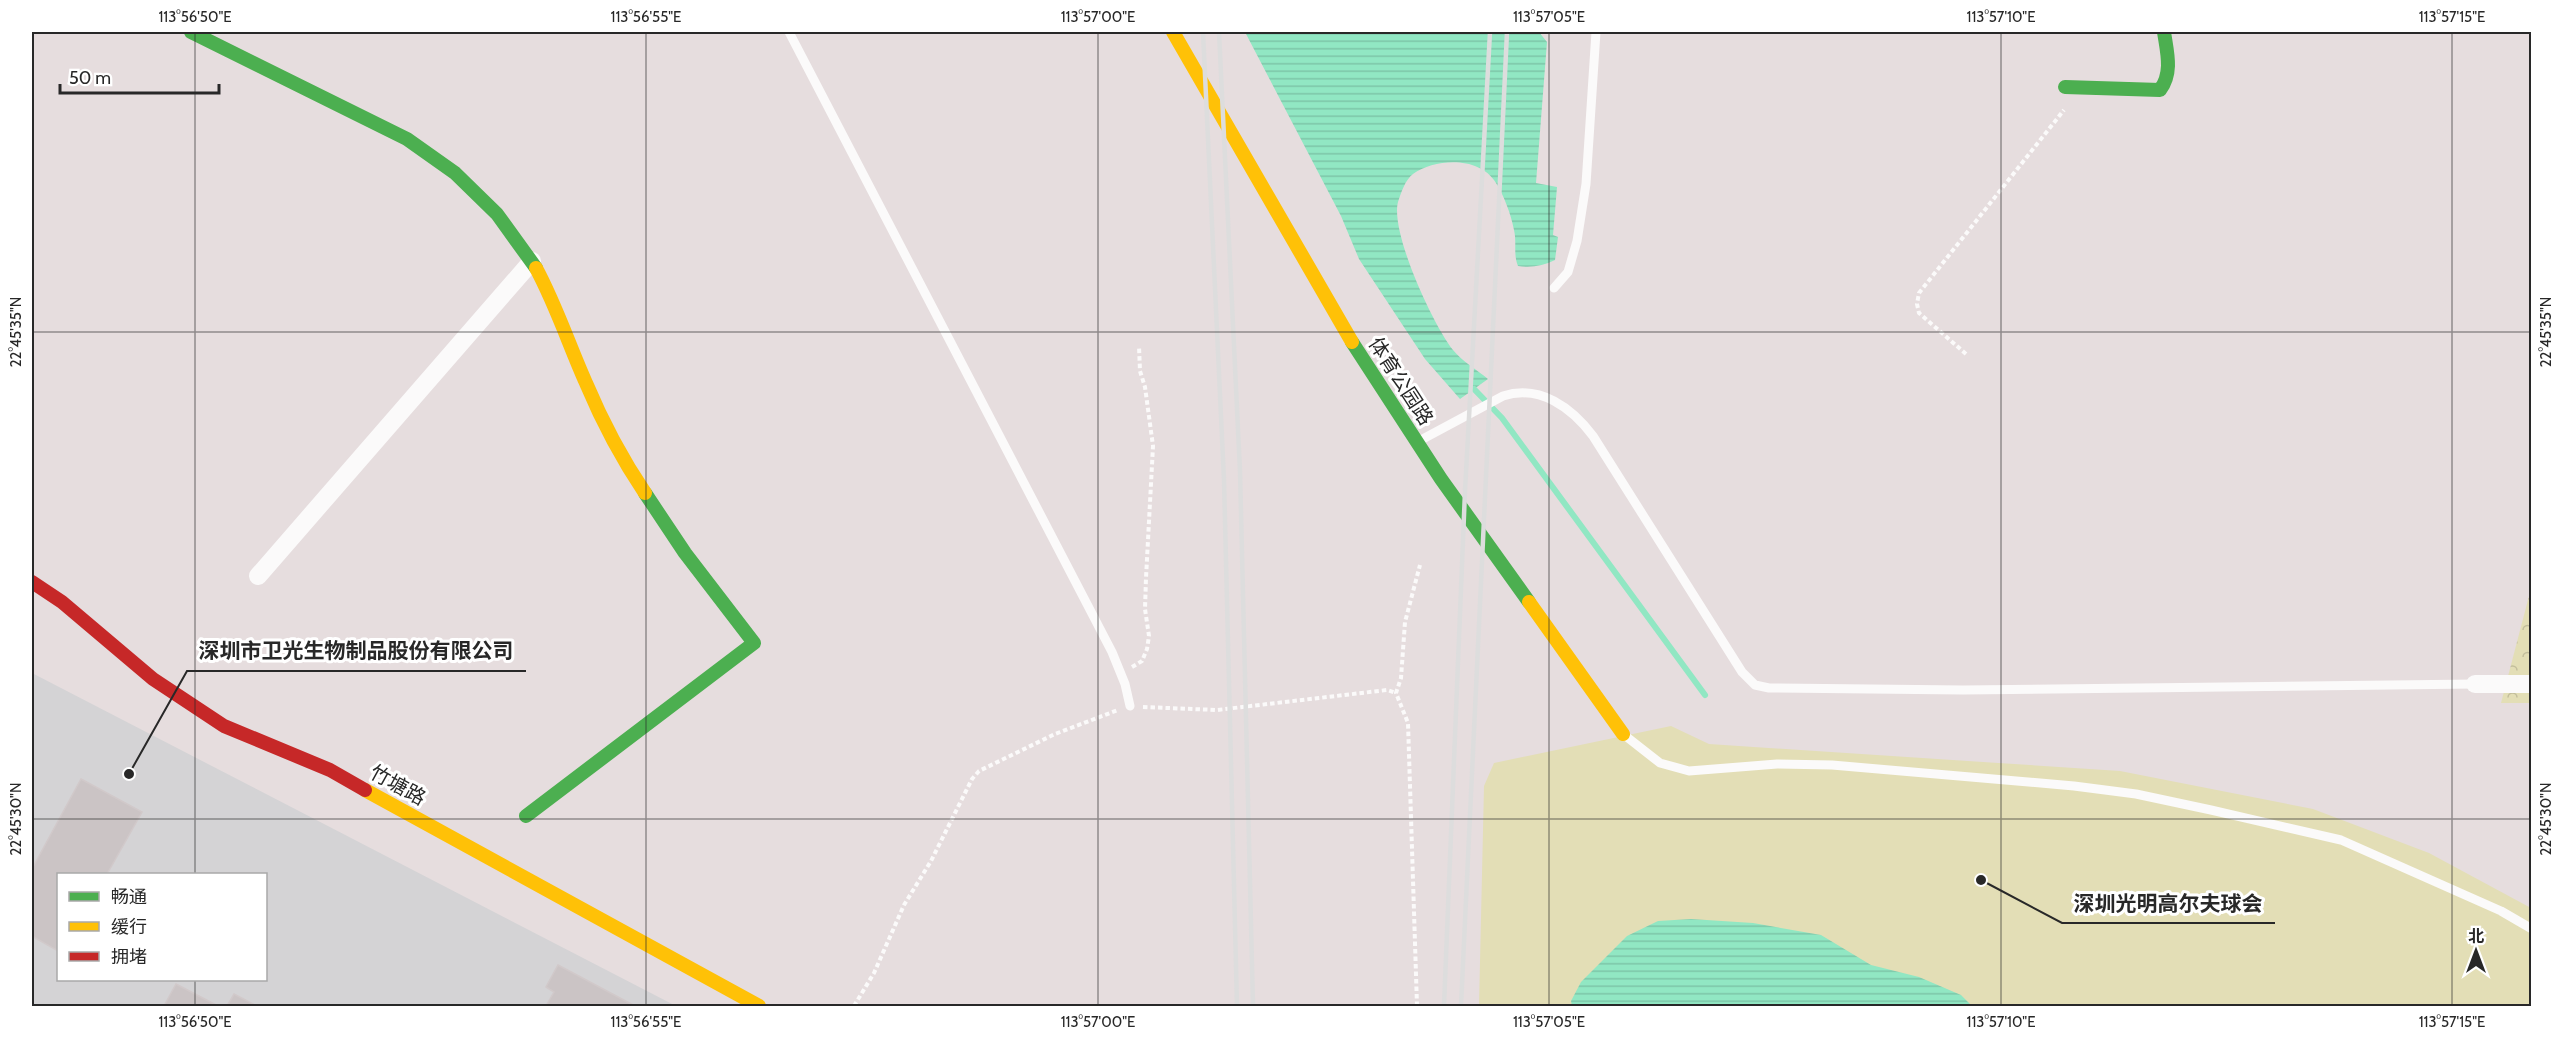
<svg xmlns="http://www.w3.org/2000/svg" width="2563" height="1038" font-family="Cabin,'Noto Sans SC',sans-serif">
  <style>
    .industrial { fill: #d4d3d5; fill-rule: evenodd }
    .grass { fill: #e3deb6 }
    .forest { fill: url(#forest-crowns) }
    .water { fill: url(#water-rules) }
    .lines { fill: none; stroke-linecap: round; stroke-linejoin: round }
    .stream { stroke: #91e7c3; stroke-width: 6 }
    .building { fill: #cbc4c5; stroke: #d1c9ca; stroke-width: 1.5 }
    .path { stroke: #fbfafa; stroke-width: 4; stroke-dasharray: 4.5 3; stroke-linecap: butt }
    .lane { stroke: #fbfafa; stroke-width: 9 }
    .street { stroke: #fbfafa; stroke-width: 18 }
    .fast { stroke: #4caf50; stroke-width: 14 }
    .slow { stroke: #ffc107; stroke-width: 14 }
    .jam { stroke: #c62828; stroke-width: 14 }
    .rail { stroke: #ddd; stroke-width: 4.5 }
    .ticks { fill: none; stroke: #282828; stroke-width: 1.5; stroke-opacity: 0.45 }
    .labels { text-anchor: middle; stroke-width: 6; stroke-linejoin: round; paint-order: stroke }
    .street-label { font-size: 20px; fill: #282828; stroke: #fff }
    .leader { fill: none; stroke: #282828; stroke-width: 2 }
    .callout-dot { fill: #282828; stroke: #fff; stroke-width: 2 }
    .callout-label { font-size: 21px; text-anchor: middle; font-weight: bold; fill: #282828; stroke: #fff; stroke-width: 6; stroke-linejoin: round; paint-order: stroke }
    .neatline { fill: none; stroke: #282828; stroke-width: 2 }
    .ticks-label { font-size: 15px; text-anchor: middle; fill: #282828 }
  </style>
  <defs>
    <pattern id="forest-crowns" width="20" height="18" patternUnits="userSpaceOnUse" patternTransform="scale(1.5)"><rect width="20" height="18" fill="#e3deb6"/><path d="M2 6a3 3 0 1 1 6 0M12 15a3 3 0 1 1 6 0" fill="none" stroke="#c3be9c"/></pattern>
    <pattern id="water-rules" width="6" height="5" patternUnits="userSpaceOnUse" patternTransform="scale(1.5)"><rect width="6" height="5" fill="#91e7c3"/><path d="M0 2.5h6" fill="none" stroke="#7dc6a8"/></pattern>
  </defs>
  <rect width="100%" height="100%" fill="#e6ddde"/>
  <path class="industrial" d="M32,673L676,1006H32ZM58,874H266V980H58Z"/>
  <polygon class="grass" points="1671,726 1709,744 2120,771 2313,809 2429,853 2531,908 2531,1006 1479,1006 1484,786 1494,763"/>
  <polygon class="forest" points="2531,593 2531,703 2501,703 2529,596"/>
  <g class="water">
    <path d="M1245,32H1539L1547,42L1536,183L1557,187L1553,235L1558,237L1555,260C1543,266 1531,268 1518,266C1513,254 1517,242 1514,230C1511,214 1504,196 1496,183C1480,156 1436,158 1413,174C1405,180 1401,193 1398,202C1390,232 1433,325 1453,350C1462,361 1477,370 1488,379L1460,399L1425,359L1359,259L1341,216Z"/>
    <polygon points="1691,919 1753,923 1821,935 1871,965 1919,977 1961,995 1972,1006 1572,1006 1571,1001 1581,982 1627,936 1658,921"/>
  </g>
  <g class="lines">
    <polyline class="stream" points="1474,389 1502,418 1705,695"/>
  </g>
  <g class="building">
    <polygon points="81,779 142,812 107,874 58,874 58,951 32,936 32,869"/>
    <polygon points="558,965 635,1006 546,1006 554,992 546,987"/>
    <polygon points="176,984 218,1006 164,1006"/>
    <polygon points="234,994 257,1006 227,1006"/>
  </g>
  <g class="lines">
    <g class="path">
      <polyline points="1966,354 1919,313 1917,304 1919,293 2064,110"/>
      <polyline points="1132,667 1142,661 1147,649 1149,636 1145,609 1146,578 1153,446 1145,387 1140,371 1139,346"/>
      <polyline points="1143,707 1217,710 1387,690 1396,693"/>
      <polyline points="854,1006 874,973 904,905 931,861 972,779 979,771 1055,734 1118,710"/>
      <polyline points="1417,1006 1408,723 1396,693 1401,678 1405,622 1420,565"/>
    </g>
    <g class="lane">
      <polyline points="789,32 1112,652 1125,684 1130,706"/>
      <polyline points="1554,288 1568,272 1577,241 1586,184 1596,32"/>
      <path d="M1419,441L1503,396C1540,384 1572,408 1593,436L1742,672L1755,685L1769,688L1963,690L2475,684"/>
      <polyline points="1623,734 1660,763 1689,771 1777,764 1832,765 2074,786 2136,794 2211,810 2341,840 2501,911 2532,929"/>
    </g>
    <g class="street">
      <polyline points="258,576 532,261"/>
      <polyline points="2475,684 2532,684"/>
    </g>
    <g class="fast">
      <polyline points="191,32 407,139 455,173 497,214 536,268"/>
      <path d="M2065,87L2160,90C2173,73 2167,52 2164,32"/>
      <polyline points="1352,342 1441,479 1529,602"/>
      <polyline points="526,816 754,643 685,553 645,493"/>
    </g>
    <g class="slow">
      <polyline points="1173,32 1352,342"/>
      <path d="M536,268C556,305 569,345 586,383C602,421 622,459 645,493"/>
      <polyline points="1529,602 1623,734"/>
      <polyline points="365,790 759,1006"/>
    </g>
    <polyline class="jam" points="32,582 62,602 153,679 224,726 330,770 365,790"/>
    <g class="rail">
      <polyline points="1203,32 1224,480 1237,1006"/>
      <polyline points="1219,32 1240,471 1253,1006"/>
      <polyline points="1444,1006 1465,491 1490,32"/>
      <polyline points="1461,1006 1507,32"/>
    </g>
  </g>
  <path class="ticks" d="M195,32V874M646,32V1006M1098,32V1006M1549,32V1006M2001,32V1006M2452,32V1006M32,332H2532M32,819H2532M195,980V1006"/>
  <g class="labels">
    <g class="street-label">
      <text transform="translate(1401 381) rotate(57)" y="7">体育公园路</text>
      <text transform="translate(398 785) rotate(29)" y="7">竹塘路</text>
    </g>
  </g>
  <path class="leader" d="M129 774L187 671H526M1981 880L2062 923H2275"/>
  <g class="callout-dot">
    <circle cx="129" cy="774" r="6"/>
    <circle cx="1981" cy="880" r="6"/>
  </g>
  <g class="callout-label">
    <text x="356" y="658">深圳市卫光生物制品股份有限公司</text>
    <text x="2168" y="911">深圳光明高尔夫球会</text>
  </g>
  <rect width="2563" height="1038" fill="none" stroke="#ffffff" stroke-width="66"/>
  <rect x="57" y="873" width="210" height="108" fill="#ffffff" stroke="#a9a9a9" stroke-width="1.5"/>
  <rect x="69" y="892" width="30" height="9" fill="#4caf50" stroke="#a9a9a9" stroke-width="1.5"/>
  <text x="111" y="903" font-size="18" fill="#282828">畅通</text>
  <rect x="69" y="922" width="30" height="9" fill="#ffc107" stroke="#a9a9a9" stroke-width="1.5"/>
  <text x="111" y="933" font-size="18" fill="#282828">缓行</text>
  <rect x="69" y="952" width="30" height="9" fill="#c62828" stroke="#a9a9a9" stroke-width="1.5"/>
  <text x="111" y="963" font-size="18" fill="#282828">拥堵</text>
  <g transform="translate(2476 951)" stroke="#ffffff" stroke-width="4.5" paint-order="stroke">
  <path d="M0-4.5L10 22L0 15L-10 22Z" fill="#282828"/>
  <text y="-9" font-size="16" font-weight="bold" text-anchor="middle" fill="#282828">北</text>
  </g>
  <path d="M60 84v9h159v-9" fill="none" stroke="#282828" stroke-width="3"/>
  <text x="69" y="84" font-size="18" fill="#282828" stroke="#ffffff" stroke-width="4.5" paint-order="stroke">50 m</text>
  <rect x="33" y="33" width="2497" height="972" class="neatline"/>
  <g class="ticks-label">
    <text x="195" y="22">113°56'50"E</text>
    <text x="646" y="22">113°56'55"E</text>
    <text x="1098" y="22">113°57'00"E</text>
    <text x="1549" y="22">113°57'05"E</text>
    <text x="2001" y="22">113°57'10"E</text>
    <text x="2452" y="22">113°57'15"E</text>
    <text transform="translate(16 332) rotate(-90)" y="5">22°45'35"N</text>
    <text transform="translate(2546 332) rotate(-90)" y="5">22°45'35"N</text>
    <text transform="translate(16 819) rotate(-90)" y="5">22°45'30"N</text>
    <text transform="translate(2546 819) rotate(-90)" y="5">22°45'30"N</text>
    <text x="195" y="1027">113°56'50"E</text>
    <text x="646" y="1027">113°56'55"E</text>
    <text x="1098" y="1027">113°57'00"E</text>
    <text x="1549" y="1027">113°57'05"E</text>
    <text x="2001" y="1027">113°57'10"E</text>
    <text x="2452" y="1027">113°57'15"E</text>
  </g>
</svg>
